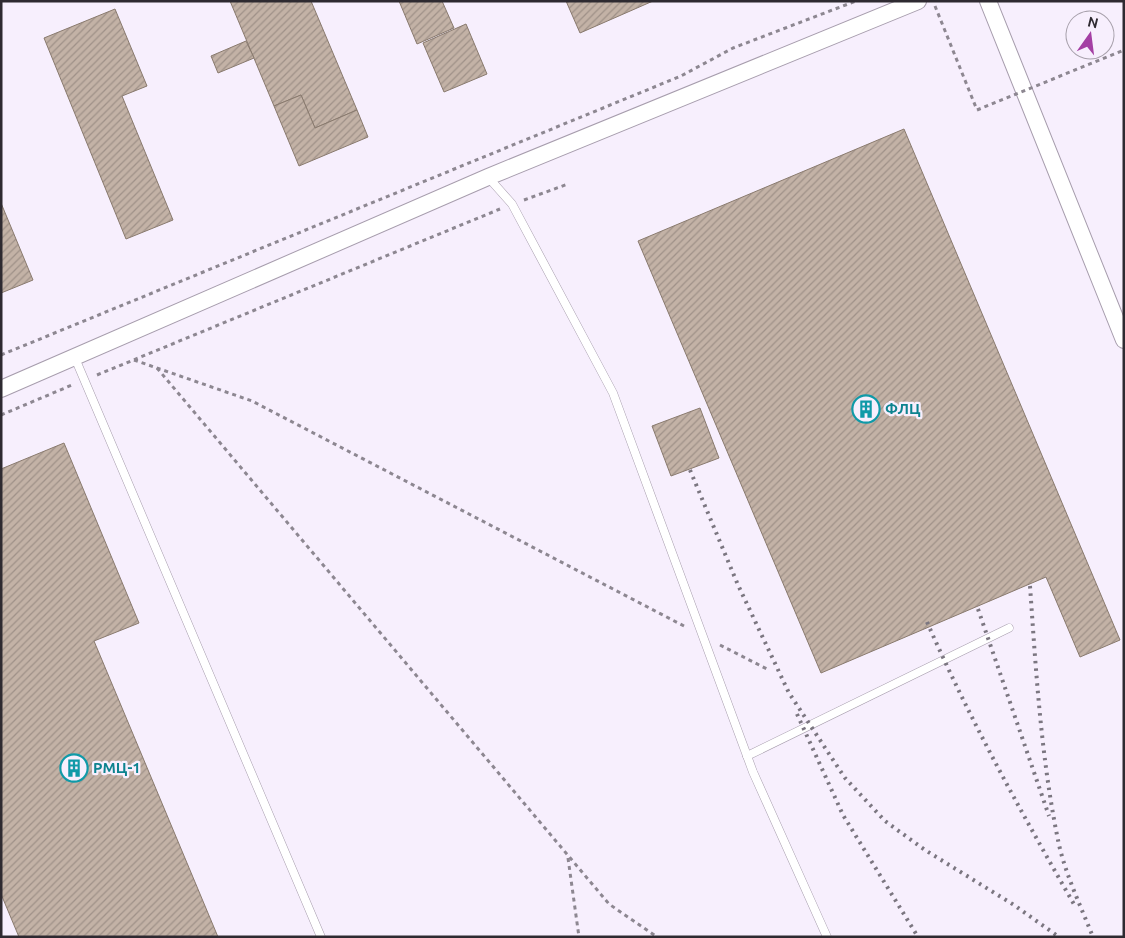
<svg xmlns="http://www.w3.org/2000/svg" width="1125" height="938" font-family="Ubuntu,sans-serif">
  <style>
    .building { fill: url(#building-hatch); stroke: #897a6e }
    .lines { fill: none; stroke-linecap: round; stroke-linejoin: round }
    .lane-casing { stroke: #a79dad; stroke-width: 9 }
    .street-casing { stroke: #a79dad; stroke-width: 18 }
    .path { stroke: #8d8791; stroke-width: 3; stroke-dasharray: 4 4; stroke-linecap: butt }
    .lane { stroke: #fff; stroke-width: 8 }
    .street { stroke: #fff; stroke-width: 16 }
    .rail { stroke: #7b7680; stroke-width: 4; stroke-dasharray: 2.5 5; stroke-linecap: butt }
    .path-bridge { stroke: #8d8791; stroke-width: 3; stroke-dasharray: 4 4; stroke-linecap: butt }
    .labels { text-anchor: middle; stroke-width: 4.5; stroke-linejoin: round; paint-order: stroke }
    .culture-label { font-size: 15px; font-weight: bold; fill: #0d838f; stroke: #f7effd; text-anchor: start }
  </style>
  <defs>
    <pattern id="building-hatch" width="6" height="6" patternUnits="userSpaceOnUse" patternTransform="scale(1.25)"><rect width="6" height="6" fill="#c3b2a6"/><path d="M-1 1l2-2M0 6l6-6M5 7l2-2" fill="none" stroke="#9f9188"/></pattern>
  </defs>
  <rect width="100%" height="100%" fill="#f7effd"/>
  <g class="building">
    <polygon points="230,1 311,1 357,110 315,128 301,95 274,106"/>
    <polygon points="399,1 442,1 454,28 417,44"/>
    <polygon points="566,1 653,1 580,33"/>
    <polygon points="115,9 147,86 122,96 173,220 126,239 44,38"/>
    <polygon points="466,24 487,74 444,92 423,43"/>
    <polygon points="246,41 254,58 218,73 211,56"/>
    <polygon points="301,95 315,128 357,110 368,137 299,166 274,106"/>
    <polygon points="904,129 1120,640 1080,657 1046,577 821,673 638,241"/>
    <polygon points="1,203 33,280 1,293"/>
    <polygon points="700,408 719,458 671,476 652,426"/>
    <polygon points="64,443 139,623 94,641 218,937 19,937 1,894 1,469"/>
  </g>
  <g class="lines">
    <g class="lane-casing">
      <g id="lane">
        <polyline points="488,177 512,204 613,393 753,772 827,937"/>
        <polyline points="75,358 321,937"/>
        <polyline points="747,756 1009,628"/>
      </g>
    </g>
    <g class="street-casing">
      <g id="street">
        <polyline points="988,1 1124,340"/>
        <polyline points="1,389 488,177 918,1"/>
      </g>
    </g>
    <g class="path">
      <polyline points="935,6 977,110"/>
      <polyline points="524,200 568,184"/>
      <polyline points="1,355 681,76 733,48 856,1"/>
      <polyline points="134,360 252,401 684,626"/>
      <polyline points="157,368 609,904 657,937"/>
      <polyline points="97,375 500,209"/>
      <polyline points="1,415 72,385"/>
      <polyline points="720,645 767,669"/>
      <polyline points="568,858 579,937"/>
    </g>
    <use href="#lane" class="lane"/>
    <use href="#street" class="street"/>
    <g class="rail">
      <polyline points="690,470 738,585 789,693 845,778 885,821 925,850 1014,905 1059,937"/>
      <path d="M1030,586C1036,671 1041,757 1058,840C1064,871 1081,907 1093,937"/>
      <polyline points="978,609 1049,816"/>
      <path d="M927,622C970,720 1022,814 1075,906"/>
      <polyline points="797,714 843,815 918,937"/>
    </g>
    <polyline class="path-bridge" points="977,110 1124,50"/>
  </g>
  <defs>
    <g id="building-ring" transform="scale(1.4375)"><circle r="9.5" fill="#f7effd" stroke="#0f9aa8" stroke-width="1.5"/><path d="M-4-6H4V6H1V3H-1V6H-4ZM-2.5-4.3h1.7v1.8h-1.7ZM.8-4.3h1.7v1.8H.8ZM-2.5-1h1.7V.8h-1.7ZM.8-1h1.7V.8H.8Z" fill="#0f9aa8"/></g>
  </defs>
  <g fill-rule="evenodd">
    <use href="#building-ring" x="866" y="409"/>
    <use href="#building-ring" x="74" y="768"/>
  </g>
  <g class="labels">
    <g class="culture-label">
      <text x="885" y="414">ФЛЦ</text>
      <text x="93" y="773">РМЦ-1</text>
    </g>
  </g>
  <rect width="1125" height="938" fill="none" stroke="#2e2a31" stroke-width="5"/>
  <g transform="translate(1090 35) rotate(14)"><circle r="24" fill="#f7effd" stroke="#a7a0ab"/>
  <path d="M0-4L9 19L0 12L-9 19Z" fill="#a43fa4"/>
  <text y="-8" font-size="14" font-weight="bold" text-anchor="middle" fill="#2e2a31">N</text>
  </g>
</svg>
